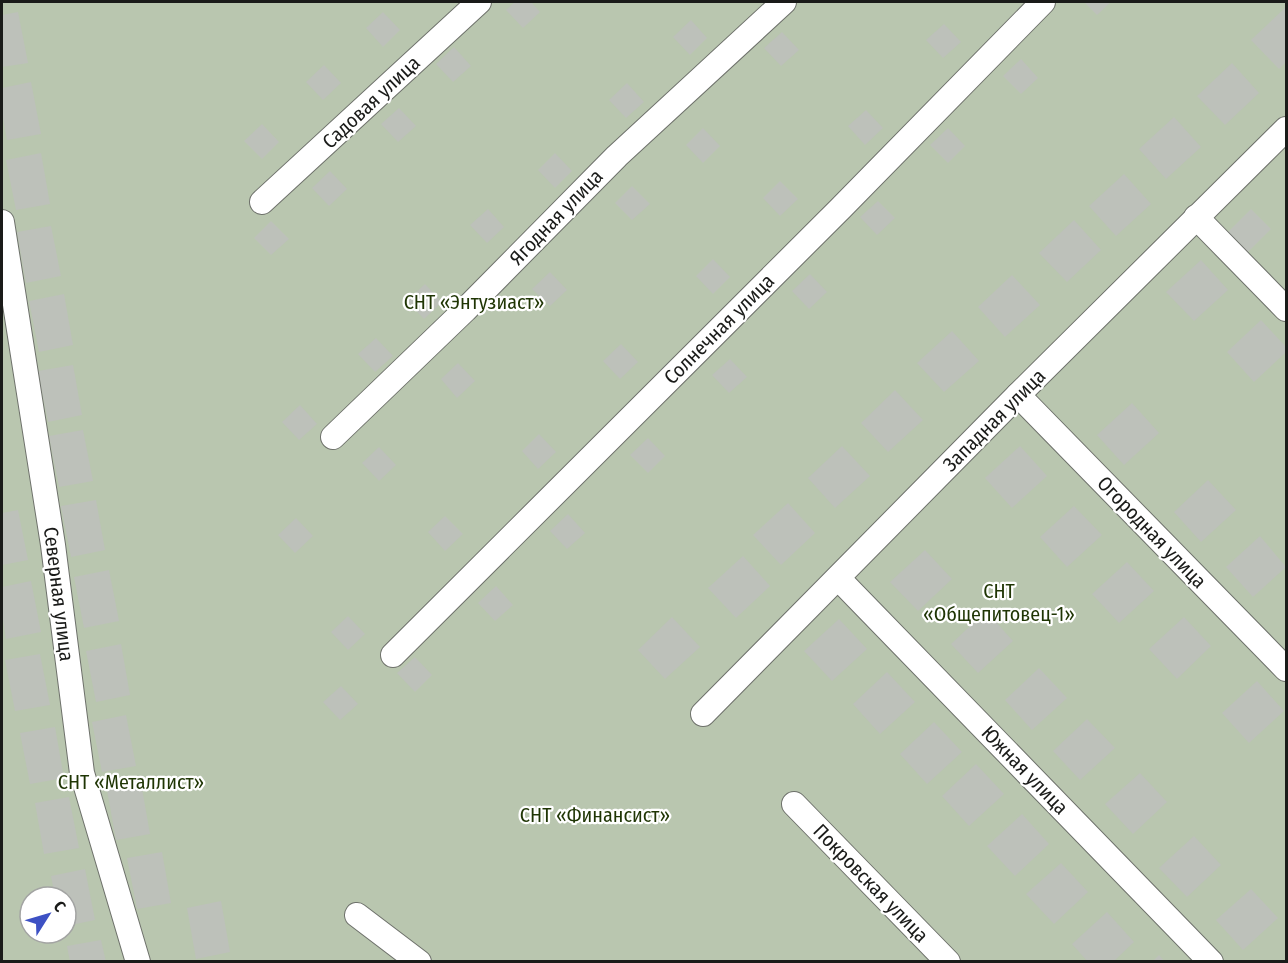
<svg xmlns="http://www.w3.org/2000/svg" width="1288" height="963" font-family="'Fira Sans Condensed',sans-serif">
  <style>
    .green { fill: #b9c6af; fill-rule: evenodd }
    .building { fill: #bdc1ba }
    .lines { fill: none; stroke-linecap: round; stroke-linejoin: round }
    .minor-casing { stroke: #6e716b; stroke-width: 26 }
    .minor { stroke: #fff; stroke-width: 24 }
    .labels { text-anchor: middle; stroke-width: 4.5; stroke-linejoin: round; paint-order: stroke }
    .street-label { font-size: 20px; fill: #1a1b19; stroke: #fff }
    .park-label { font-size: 20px; fill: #1f3504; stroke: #fff }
  </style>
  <rect width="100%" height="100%" fill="#f2f6ef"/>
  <path class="green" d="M2,2H1286V961L2,962ZM30,897H66V933H30Z"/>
  <g class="building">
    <polygon points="515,2 531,2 540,12 523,28 506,10"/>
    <polygon points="1084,2 1111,2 1097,15"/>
    <polygon points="1286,7 1286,62 1279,69 1251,40"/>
    <polygon points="18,12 28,63 2,67 2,15"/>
    <polygon points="383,12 400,30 383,47 366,28"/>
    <polygon points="691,20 707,38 690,55 673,37"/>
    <polygon points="944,24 961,42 943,58 926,40"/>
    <polygon points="782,32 799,50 781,66 764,48"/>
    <polygon points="454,47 471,66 453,82 436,64"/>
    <polygon points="1021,59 1038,78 1021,94 1003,76"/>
    <polygon points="1232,63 1259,93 1225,125 1197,96"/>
    <polygon points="324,65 341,83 323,100 306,82"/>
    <polygon points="31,82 41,134 7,140 2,113 2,88"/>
    <polygon points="627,83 644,102 626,118 609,100"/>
    <polygon points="399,108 416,126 398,142 381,124"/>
    <polygon points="866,110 883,128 865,145 848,126"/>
    <polygon points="1174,117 1201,147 1166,179 1139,149"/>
    <polygon points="262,124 279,142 262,159 244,141"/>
    <polygon points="703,128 720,146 703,163 686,145"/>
    <polygon points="948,128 965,146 948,163 930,145"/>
    <polygon points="41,153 50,204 16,210 6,160"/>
    <polygon points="555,153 572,171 555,188 538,170"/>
    <polygon points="330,171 347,189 329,206 312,188"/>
    <polygon points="1124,174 1151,204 1116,236 1089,206"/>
    <polygon points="780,181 798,199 780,216 763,198"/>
    <polygon points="632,186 650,204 632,220 615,203"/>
    <polygon points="878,201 895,218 877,235 860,217"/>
    <polygon points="488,209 504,227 487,243 470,225"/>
    <polygon points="1251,209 1271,229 1246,254 1226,234"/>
    <polygon points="1074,220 1101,250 1067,282 1039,253"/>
    <polygon points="271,221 289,239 271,255 254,238"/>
    <polygon points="51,226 61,276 26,283 17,232"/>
    <polygon points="713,259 730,277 713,294 696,276"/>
    <polygon points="1201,260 1228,290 1194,321 1166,292"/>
    <polygon points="550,272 567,290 550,306 532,289"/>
    <polygon points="810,274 827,292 809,309 792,291"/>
    <polygon points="1012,275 1040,305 1005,337 978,307"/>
    <polygon points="425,284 442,302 424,319 407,301"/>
    <polygon points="64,294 73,345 39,352 29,301"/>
    <polygon points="1261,320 1286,347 1286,352 1254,382 1227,352"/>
    <polygon points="952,331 979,361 944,392 917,363"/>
    <polygon points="376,338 393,356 375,372 358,354"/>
    <polygon points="621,344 638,362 620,379 603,361"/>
    <polygon points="730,359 747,377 729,393 712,375"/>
    <polygon points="458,363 475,381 457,398 441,379"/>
    <polygon points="73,365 82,415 48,422 38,371"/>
    <polygon points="895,390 923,420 888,452 861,423"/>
    <polygon points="1132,403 1159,433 1124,465 1097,435"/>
    <polygon points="300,405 317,424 299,440 282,422"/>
    <polygon points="83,430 93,481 59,487 49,436"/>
    <polygon points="539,434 556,452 538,469 522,451"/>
    <polygon points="648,438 665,456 648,473 630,455"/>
    <polygon points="842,446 870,476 835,508 808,478"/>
    <polygon points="1020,446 1047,476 1012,508 985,478"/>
    <polygon points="379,447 396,465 379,481 362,463"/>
    <polygon points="1208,480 1236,510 1201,542 1174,512"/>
    <polygon points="96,500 105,550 71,557 61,506"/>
    <polygon points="788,503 815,533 781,565 753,535"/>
    <polygon points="1074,506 1102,535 1067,567 1040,537"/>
    <polygon points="18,510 28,560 2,565 2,513"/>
    <polygon points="568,514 585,533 567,549 550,531"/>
    <polygon points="445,516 463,534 445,551 428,532"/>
    <polygon points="296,518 313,536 295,553 278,535"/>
    <polygon points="1260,536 1286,567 1253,597 1226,567"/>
    <polygon points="925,550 952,579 918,611 890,582"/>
    <polygon points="743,556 770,586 736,618 708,588"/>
    <polygon points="1127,562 1154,591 1119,623 1092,594"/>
    <polygon points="109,570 119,621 84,628 74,577"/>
    <polygon points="31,581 41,632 6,639 2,614 2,587"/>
    <polygon points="496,586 513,605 495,621 478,603"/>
    <polygon points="986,611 1013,641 978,673 951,644"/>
    <polygon points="348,616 365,634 348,650 331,632"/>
    <polygon points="672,617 700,647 665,679 638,650"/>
    <polygon points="1184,617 1211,646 1177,679 1149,649"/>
    <polygon points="839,619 867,649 832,681 804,651"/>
    <polygon points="121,644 130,695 96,702 86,651"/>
    <polygon points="40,654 50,705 15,711 5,660"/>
    <polygon points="415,657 432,675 415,692 397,673"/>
    <polygon points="1039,668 1067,698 1032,730 1005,700"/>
    <polygon points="887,672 915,702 880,734 853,704"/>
    <polygon points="1257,681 1284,711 1249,743 1222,713"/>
    <polygon points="341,686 358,704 340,720 323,702"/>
    <polygon points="126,715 136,766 102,772 92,722"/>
    <polygon points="1087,719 1115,748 1080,780 1053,751"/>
    <polygon points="934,722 962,752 927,784 900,754"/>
    <polygon points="55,727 64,778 30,784 20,733"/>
    <polygon points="976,764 1004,794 969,826 942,796"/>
    <polygon points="1140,773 1167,802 1133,834 1105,804"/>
    <polygon points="141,783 150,834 116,840 107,790"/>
    <polygon points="69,797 79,848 44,854 35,803"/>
    <polygon points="1022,814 1049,844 1015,876 987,846"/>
    <polygon points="1194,836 1221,865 1187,897 1159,868"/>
    <polygon points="162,852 171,903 137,909 127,858"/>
    <polygon points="1061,863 1088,892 1054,924 1026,894"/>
    <polygon points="85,869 95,920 66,926 66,897 55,897 51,876"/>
    <polygon points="1251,889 1278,918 1243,950 1216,920"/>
    <polygon points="221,901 230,952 196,959 187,908"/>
    <polygon points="1107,912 1134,942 1113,962 1088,962 1072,944"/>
    <polygon points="101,940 106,962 70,962 67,946"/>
    <polygon points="1159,955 1165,962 1152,962"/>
  </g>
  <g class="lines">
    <g class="minor-casing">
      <g id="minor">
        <polyline points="262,202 479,2"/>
        <polyline points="1196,217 1286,309"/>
        <polyline points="2,222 53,545 82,773 138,962"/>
        <polyline points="1018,395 1286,669"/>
        <polyline points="333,437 465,310 617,156 784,2"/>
        <polyline points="838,578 1211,962"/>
        <polyline points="393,655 841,208 1043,2"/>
        <polyline points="703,714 1018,395 1286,129"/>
        <polyline points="794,804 948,962"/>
        <polyline points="357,915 419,962"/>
      </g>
    </g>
    <use href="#minor" class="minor"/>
  </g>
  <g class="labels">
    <g class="street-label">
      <text transform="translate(371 102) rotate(-43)" y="7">Садовая улица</text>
      <text transform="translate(556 217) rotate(-46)" y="7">Ягодная улица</text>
      <text transform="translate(719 329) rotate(-45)" y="7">Солнечная улица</text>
      <text transform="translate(994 420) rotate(-45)" y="7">Западная улица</text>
      <text transform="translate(1152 532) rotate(46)" y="7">Огородная улица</text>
      <text transform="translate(59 594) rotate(83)" y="7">Северная улица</text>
      <text transform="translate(1025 770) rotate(46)" y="7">Южная улица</text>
      <text transform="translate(871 883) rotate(46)" y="7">Покровская улица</text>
    </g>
    <g class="park-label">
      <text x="474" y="309">СНТ «Энтузиаст»</text>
      <text x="999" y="598">СНТ<tspan x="999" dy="23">«Общепитовец-1»</tspan></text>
      <text x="131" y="789">СНТ «Металлист»</text>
      <text x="595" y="822">СНТ «Финансист»</text>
    </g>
  </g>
  <rect width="1288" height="963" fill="none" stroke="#1a1b19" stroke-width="6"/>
  <g transform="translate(48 915) rotate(53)"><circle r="28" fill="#ffffff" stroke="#a3a4a3" stroke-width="1.5"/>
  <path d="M0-4.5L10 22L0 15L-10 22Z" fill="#3d51c4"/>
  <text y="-9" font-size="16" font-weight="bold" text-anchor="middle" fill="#1a1b19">С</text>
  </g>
</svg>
